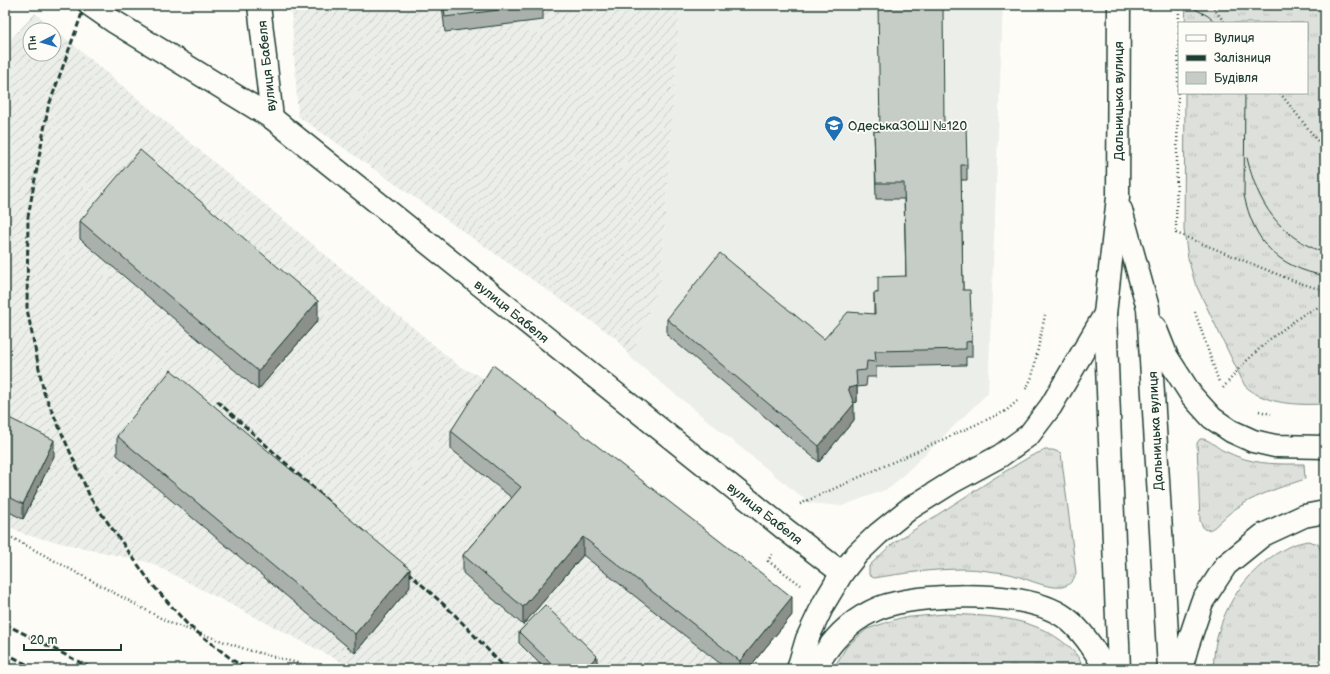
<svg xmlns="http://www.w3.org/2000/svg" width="1330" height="674" font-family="'Balsamiq Sans',sans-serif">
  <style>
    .built { fill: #eceee9 }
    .industrial { fill: url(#industrial-furrows); fill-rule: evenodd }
    .grass { fill: url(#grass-tufts); stroke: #7e8e88 }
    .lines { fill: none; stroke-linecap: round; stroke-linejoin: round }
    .minor-casing { stroke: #1f3d34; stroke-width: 25 }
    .major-casing { stroke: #1f3d34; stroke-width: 25 }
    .path { stroke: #1f3d34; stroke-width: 2.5; stroke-dasharray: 1 3; stroke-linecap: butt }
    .minor { stroke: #fdfcf7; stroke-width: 22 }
    .major { stroke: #fdfcf7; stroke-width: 22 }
    .tram { stroke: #1f3d34; stroke-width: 1 }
    .rail { stroke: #1f3d34; stroke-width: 3; stroke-dasharray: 6 3; stroke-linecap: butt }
    .wall { fill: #aab0ab; stroke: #1f3d34 }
    .shaded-wall { fill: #8b908b; stroke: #1f3d34 }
    .building { fill: #c6cdc7; stroke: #1f3d34 }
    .labels { text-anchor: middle; stroke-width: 3.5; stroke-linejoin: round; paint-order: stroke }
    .street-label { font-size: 13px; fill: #1f3d34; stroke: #fdfcf7 }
    .poi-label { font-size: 13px; fill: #1f3d34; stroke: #fdfcf7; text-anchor: start }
  </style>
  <defs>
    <pattern id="industrial-furrows" width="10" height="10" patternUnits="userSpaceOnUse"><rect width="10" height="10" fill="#eceee9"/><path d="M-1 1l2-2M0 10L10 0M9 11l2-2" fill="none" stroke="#cacdc8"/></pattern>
    <pattern id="grass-tufts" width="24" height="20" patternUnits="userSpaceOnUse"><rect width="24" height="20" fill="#dde0db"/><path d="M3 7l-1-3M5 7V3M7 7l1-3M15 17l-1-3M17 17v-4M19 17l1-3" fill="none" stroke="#bdc1bd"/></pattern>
  </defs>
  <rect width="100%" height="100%" fill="#fdfcf7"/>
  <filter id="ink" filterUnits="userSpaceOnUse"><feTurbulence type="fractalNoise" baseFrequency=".025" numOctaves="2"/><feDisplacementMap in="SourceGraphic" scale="8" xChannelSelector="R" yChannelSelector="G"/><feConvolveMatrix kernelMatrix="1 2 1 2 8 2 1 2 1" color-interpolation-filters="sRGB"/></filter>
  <g filter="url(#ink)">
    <polygon class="built" points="680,5 1003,5 988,393 890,488 842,506 809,503 631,358 661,279"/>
    <g class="industrial">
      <polygon points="291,5 680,5 661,279 631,358 617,339 298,116"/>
      <path d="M35,13L459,366L493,383L792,615L748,669H355L151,563L26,535L5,524V46ZM30,30H54V54H30Z"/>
    </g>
    <g class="grass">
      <path d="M1186,5H1325V404C1303,405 1278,405 1258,395C1253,393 1249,389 1245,386L1195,283L1188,258L1184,230L1185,93H1307V23H1185Z"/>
      <path d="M1200,439C1208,438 1215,446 1222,450C1226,452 1232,454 1236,456C1259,465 1280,464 1304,464L1305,479C1276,489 1244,498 1222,520C1216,525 1212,532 1204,529L1200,521L1197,443Z"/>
      <path d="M1045,450H1053L1061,453L1076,573C1074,580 1070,585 1062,587C1044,589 1023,576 1005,573C992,572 979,569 965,569C935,569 904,573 874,578L869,575V566L892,544L996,477L1031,456Z"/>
      <path d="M1308,541L1318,544L1325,559V669H1213C1214,659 1214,648 1217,638C1226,600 1252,565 1288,547C1294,544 1302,542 1308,541Z"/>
      <path d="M945,614C991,616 1041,616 1075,653C1079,657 1081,664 1084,669H833L847,646L867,629L900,618Z"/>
    </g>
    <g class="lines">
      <g class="minor-casing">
        <g id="minor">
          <polyline points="90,5 113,21 272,118 786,530 842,573"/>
          <polyline points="259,5 272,118"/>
        </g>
      </g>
      <g class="major-casing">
        <g id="major">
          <polyline points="1119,5 1118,197 1105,314 1119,669"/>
          <polyline points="1121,210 1148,308 1169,669"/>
          <polyline points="1155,327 1167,357 1192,396 1212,418 1231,431 1253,441 1275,446 1325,447"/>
          <polyline points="798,669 807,639 824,603 842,573 857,554 878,534 909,509 954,481 1000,456 1029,435 1051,406 1105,314"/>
          <path d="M814,669C828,647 840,630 863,616C870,612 880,607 888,605C932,593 1029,590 1066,618C1083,631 1095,650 1105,669"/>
          <polyline points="1181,669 1187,647 1202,602 1226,565 1263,535 1304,516 1325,512"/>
        </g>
      </g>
      <g class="path">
        <polyline points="1179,5 1176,233 1294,281 1325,291"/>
        <polyline points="1211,5 1225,23"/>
        <polyline points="1280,93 1325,150"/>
        <polyline points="1195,312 1219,382"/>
        <polyline points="1223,388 1242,365 1270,339 1304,314 1325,304"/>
        <polyline points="1026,389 1032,377 1045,315"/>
        <polyline points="1259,411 1271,414"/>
        <polyline points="800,504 1006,411 1017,401"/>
        <polyline points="5,534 170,623 248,650 320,669"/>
        <polyline points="772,554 768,561 801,585"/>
      </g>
      <use href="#minor" class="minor"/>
      <use href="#major" class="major"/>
      <g class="tram">
        <polyline points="1188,5 1208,16 1216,23"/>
        <path d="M1245,93L1244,195C1254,242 1277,267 1325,276"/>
        <path d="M1247,158C1258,204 1279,237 1325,253"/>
      </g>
      <g class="rail">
        <polyline points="85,5 48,108 28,217 27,309 44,393 91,499 151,583 188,625 234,661 247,669"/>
        <polyline points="217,401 340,512"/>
        <polyline points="401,566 453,613 506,669"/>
        <polyline points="5,624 93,669"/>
        <polyline points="5,653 36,669"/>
      </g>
    </g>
    <g class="wall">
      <polygon points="442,5 543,5 543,20 445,32"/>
      <polygon points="944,125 967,165 967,180 961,180 963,290 972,341 972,357 966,357 966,365 876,367 876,377 867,377 866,386 857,387 857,402 853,403 854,420 819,462 667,335 667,319 824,339 874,314 874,293 878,293 906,276 904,199 876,199 874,131"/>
      <polygon points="80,221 318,320 258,390 80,239"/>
      <polygon points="5,416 54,456 23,519 5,510"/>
      <polygon points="451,431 792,615 748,669 727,669 583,555 523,625 463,573 463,555 512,498 451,449"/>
      <polygon points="117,436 410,587 355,653 117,455"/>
      <polygon points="519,632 597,667 596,669 545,669 519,643"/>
    </g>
    <g class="shaded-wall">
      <polygon points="318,301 318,320 258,390 258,371"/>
      <polygon points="857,386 857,402 848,404 848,388"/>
      <polygon points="854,404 854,420 819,462 819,446"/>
      <polygon points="54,440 54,456 23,519 23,504"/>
      <polygon points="583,537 583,555 523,625 523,607"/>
      <polygon points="410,569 410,587 355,653 355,634"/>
      <polygon points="792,597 792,615 748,669 740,669 740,661"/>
      <polygon points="597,656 597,667 596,669 585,669"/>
    </g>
    <g class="building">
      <polygon points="444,5 537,5 445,17"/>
      <polygon points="878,5 943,5 944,125 966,125 967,165 961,165 963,290 970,290 972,341 966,342 966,349 875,351 876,362 867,361 866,370 856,371 857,386 848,388 854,404 819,446 667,319 720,253 824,339 848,312 875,314 874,293 878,293 878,277 906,276 904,183 876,183 874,131 880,131"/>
      <polygon points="140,150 318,301 258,371 80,221"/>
      <polygon points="493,365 792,597 740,661 583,537 523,607 463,555 521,487 451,431"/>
      <polygon points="171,370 410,569 355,634 117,436"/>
      <polygon points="5,416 54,440 23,504 5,495"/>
      <polygon points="545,605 597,656 585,669 557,669 519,632"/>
    </g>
  </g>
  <defs>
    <g id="school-pin" transform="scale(1)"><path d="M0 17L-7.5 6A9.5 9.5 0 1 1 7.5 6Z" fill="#1f6fb2" stroke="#fdfcf7"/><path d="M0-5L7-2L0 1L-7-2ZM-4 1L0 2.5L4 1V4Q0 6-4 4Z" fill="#fff"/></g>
  </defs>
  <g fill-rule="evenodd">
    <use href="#school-pin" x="834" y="125"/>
  </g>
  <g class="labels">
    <g class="street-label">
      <text transform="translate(266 66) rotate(-96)" y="5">вулиця Бабеля</text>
      <text transform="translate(1118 101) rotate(-90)" y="5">Дальницька вулиця</text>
      <text transform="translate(512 311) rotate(39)" y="5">вулиця Бабеля</text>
      <text transform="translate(1155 431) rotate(-93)" y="5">Дальницька вулиця</text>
      <text transform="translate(765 513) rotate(38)" y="5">вулиця Бабеля</text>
    </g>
    <g class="poi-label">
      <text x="848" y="130">ОдеськаЗОШ №120</text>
    </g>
  </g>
  <rect width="1330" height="674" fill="none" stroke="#fdfcf7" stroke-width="20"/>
  <rect x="10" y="10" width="1310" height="654" fill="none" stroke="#1f3d34" stroke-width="1.5" filter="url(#ink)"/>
  <rect x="1178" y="22" width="130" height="72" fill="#fdfcf7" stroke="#a4b0a9"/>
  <rect x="1186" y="35" width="20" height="6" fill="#fdfcf7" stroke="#a4b0a9"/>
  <text x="1214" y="42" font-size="12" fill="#1f3d34">Вулиця</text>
  <rect x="1186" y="55" width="20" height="6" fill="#1f3d34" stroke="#a4b0a9"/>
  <text x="1214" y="62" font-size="12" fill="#1f3d34">Залізниця</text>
  <rect x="1186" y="72" width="20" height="12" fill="#c6cdc7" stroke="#a4b0a9"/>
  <text x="1214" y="82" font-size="12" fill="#1f3d34">Будівля</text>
  <g transform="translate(42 42) rotate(264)"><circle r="19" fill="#fdfcf7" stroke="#a4b0a9"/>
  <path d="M0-3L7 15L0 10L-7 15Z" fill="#1f6fb2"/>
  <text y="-6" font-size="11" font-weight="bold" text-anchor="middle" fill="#1f3d34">Пн</text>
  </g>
  <path d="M24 644v6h97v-6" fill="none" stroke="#1f3d34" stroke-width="2"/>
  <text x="30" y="644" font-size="12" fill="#1f3d34" stroke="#fdfcf7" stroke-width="3" paint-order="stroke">20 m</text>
</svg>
